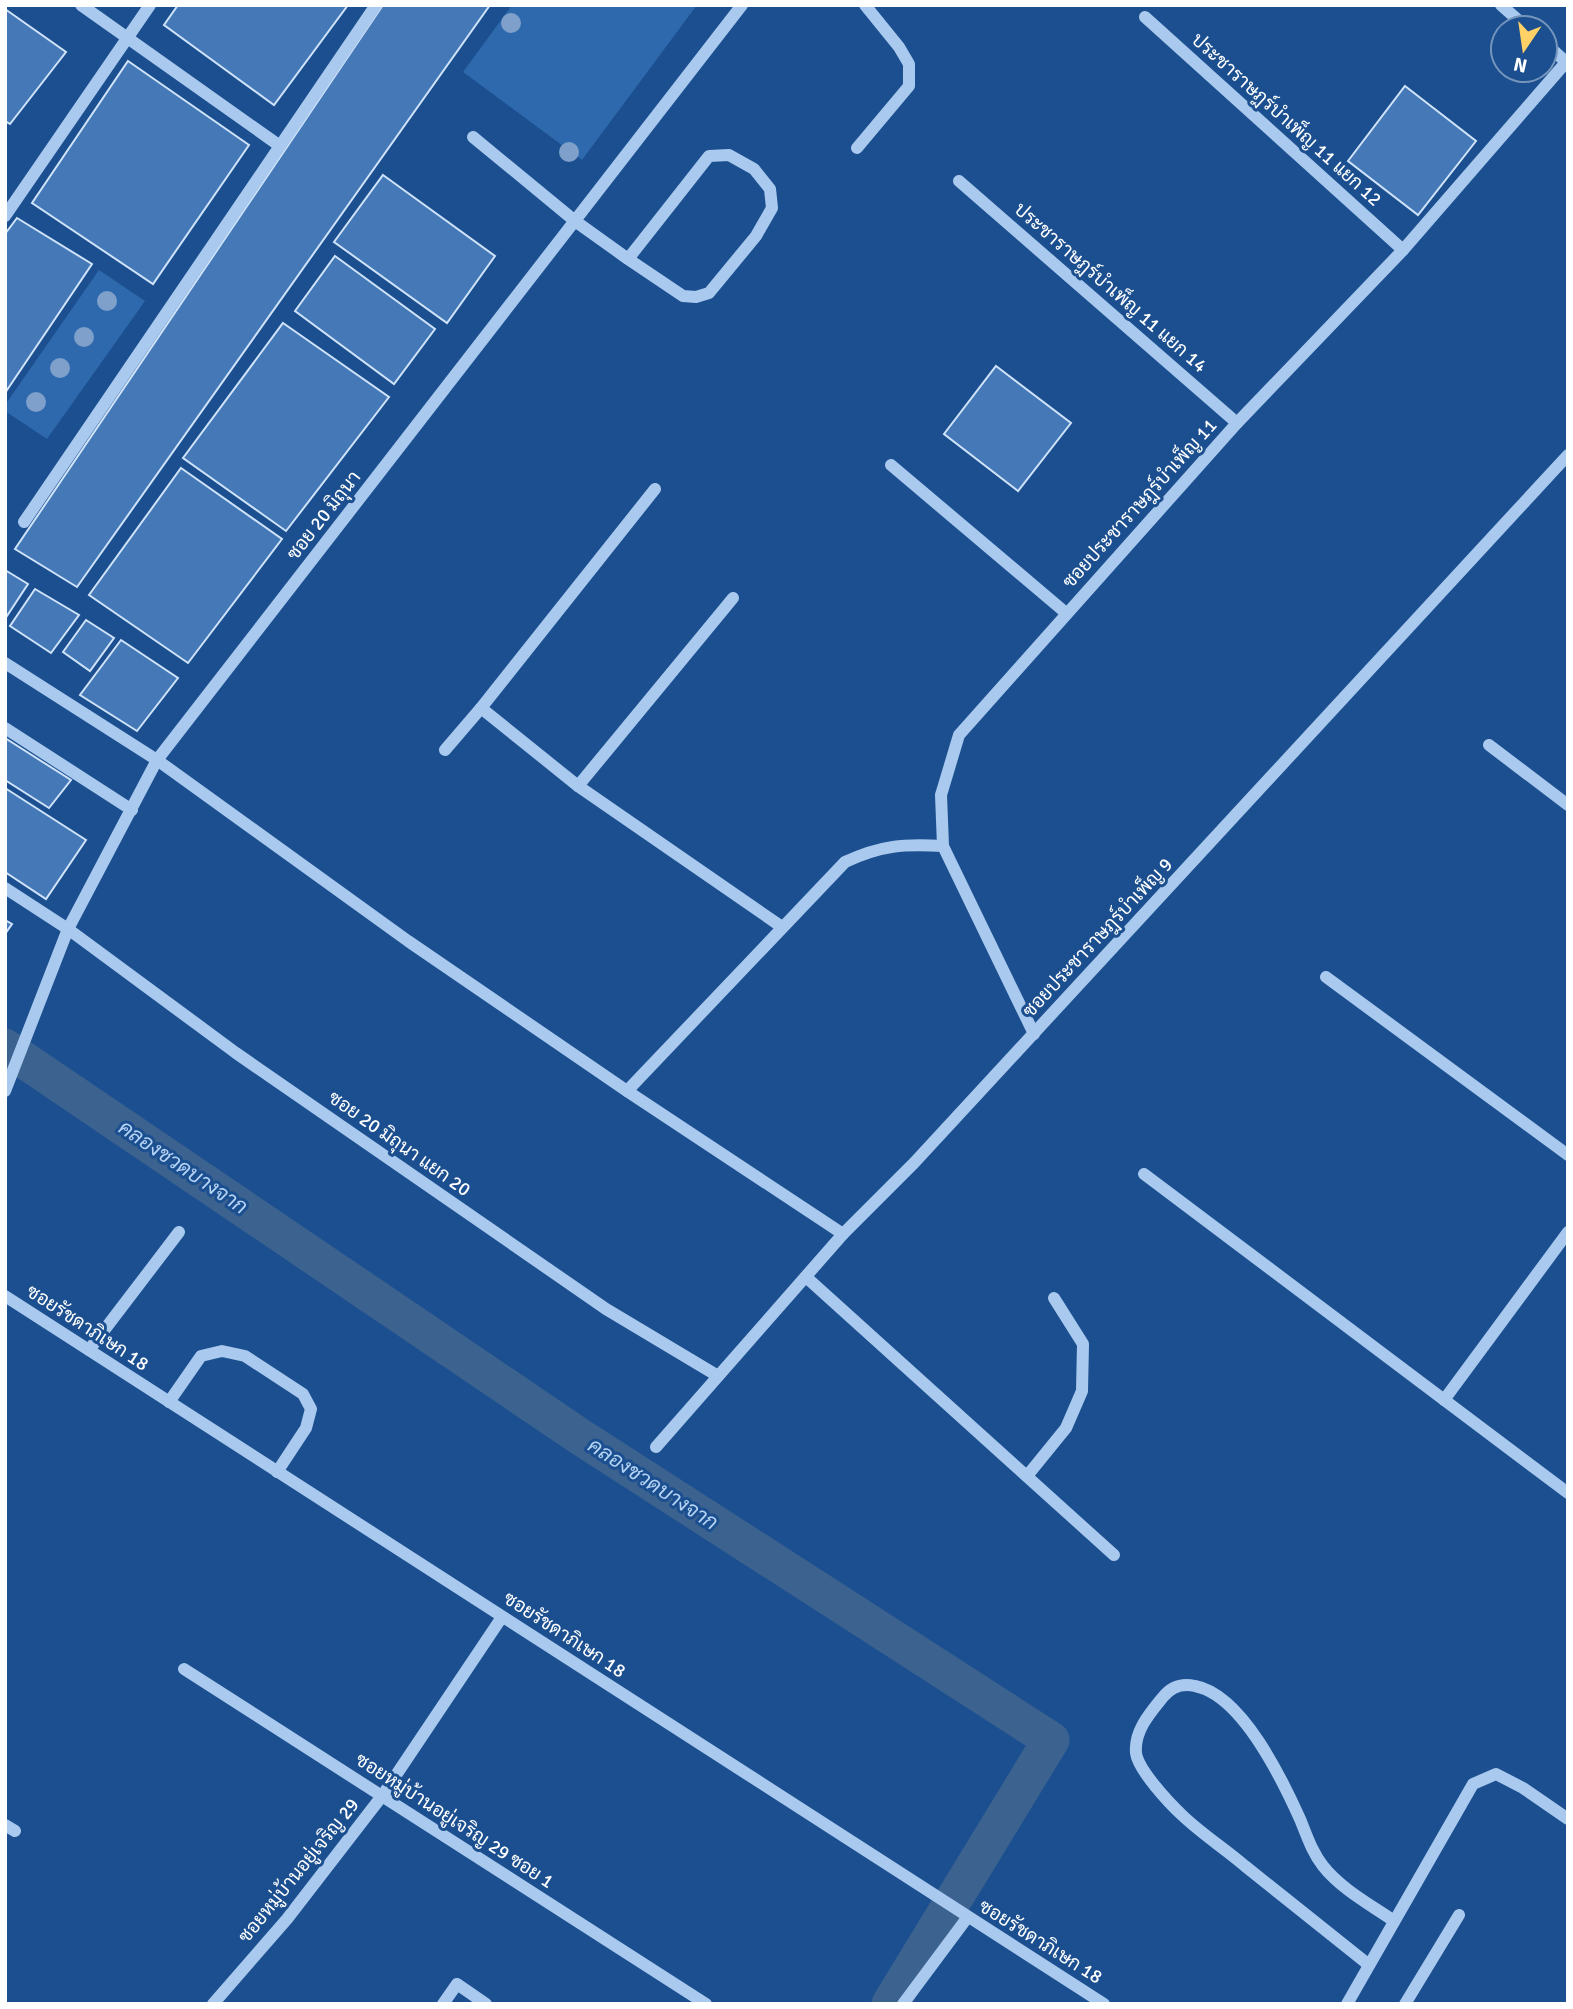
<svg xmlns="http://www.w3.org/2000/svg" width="1573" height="2009" font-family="Signika,Sarabun,sans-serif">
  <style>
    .green { fill: #2e69ad }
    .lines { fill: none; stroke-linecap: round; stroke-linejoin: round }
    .canal { stroke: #3c6290; stroke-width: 37 }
    .building { fill: #4478b7; stroke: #cfe3fa; stroke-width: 2 }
    .minor { stroke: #a9c9ee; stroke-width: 12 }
    .tree { fill: #7ea0ca }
    .labels { text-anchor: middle; stroke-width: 6; stroke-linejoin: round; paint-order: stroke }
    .street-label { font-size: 19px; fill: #fff; stroke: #1b4f8f }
    .water-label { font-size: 21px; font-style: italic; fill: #b5d3f5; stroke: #1b4f8f }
  </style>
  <rect width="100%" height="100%" fill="#1b4f8f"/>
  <g class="green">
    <polygon points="512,5 697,5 582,160 463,72"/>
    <polygon points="99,270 145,301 47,439 5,411 5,405"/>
  </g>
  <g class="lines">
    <polyline class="canal" points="5,1047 579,1436 1051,1740 890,2004"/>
  </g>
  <g class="building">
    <polygon points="178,5 348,5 274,105 164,25"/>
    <polygon points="383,5 490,5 77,587 15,549"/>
    <polygon points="5,9 66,52 10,124 5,121"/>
    <polygon points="128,61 249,145 153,284 32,203"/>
    <polygon points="1405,86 1476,141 1418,215 1348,161"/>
    <polygon points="383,175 495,256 447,323 334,242"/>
    <polygon points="17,218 92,264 5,393 5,234"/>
    <polygon points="335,256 435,329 394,384 295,311"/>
    <polygon points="283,323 389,397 286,531 183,458"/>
    <polygon points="996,366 1071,423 1018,491 944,434"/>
    <polygon points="181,468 282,539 188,663 89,595"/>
    <polygon points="5,570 28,584 5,619"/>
    <polygon points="35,589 79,615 51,653 10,626"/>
    <polygon points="86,620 114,638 90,671 63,652"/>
    <polygon points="121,640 178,678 137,731 80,695"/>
    <polygon points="5,738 71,780 49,808 5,780"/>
    <polygon points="5,788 86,840 46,899 5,872"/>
    <polygon points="5,920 12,924 5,934"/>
  </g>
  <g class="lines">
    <g class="minor">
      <polyline points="81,5 280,146"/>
      <polyline points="1501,5 1527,28"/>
      <polyline points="1145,17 1403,250"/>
      <polyline points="1545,43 1566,62"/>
      <polyline points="473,137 575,221 628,259 683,296 696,297 709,293 756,236 772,208 770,189 754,169 729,155 709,156 628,259"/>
      <polyline points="857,148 909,86 909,64 899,47 865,5"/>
      <polyline points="959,181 1237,423"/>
      <polyline points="5,216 150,5"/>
      <polyline points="891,465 1066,613"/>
      <polyline points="24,522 376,5"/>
      <polyline points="5,663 157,760 408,941 627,1091 843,1234"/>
      <polyline points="481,708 578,786 782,927"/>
      <polyline points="5,728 132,810"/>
      <polyline points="1489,745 1568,805"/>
      <polyline points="445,750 481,708 655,489"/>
      <polyline points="578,786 733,598"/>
      <polyline points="5,888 68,929 236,1053 606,1309 718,1376"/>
      <polyline points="1326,977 1568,1155"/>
      <polyline points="1034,1034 943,846 941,795 959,735 1237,423 1403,250 1568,60"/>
      <polyline points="5,1091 68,929 157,760 742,5"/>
      <path d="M627,1091L845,862C882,845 903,844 943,846"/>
      <polyline points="1144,1174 1568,1493"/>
      <polyline points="806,1277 1114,1555"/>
      <polyline points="5,1296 1104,2004"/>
      <polyline points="89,1350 179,1232"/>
      <polyline points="1444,1400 1568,1232"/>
      <polyline points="169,1402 201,1356 222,1351 245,1356 303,1394 311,1409 306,1428 277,1472"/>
      <polyline points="656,1447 843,1234 914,1163 1568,455"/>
      <polyline points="1027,1476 1066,1428 1082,1391 1083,1344 1054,1298"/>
      <polyline points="184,1669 706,2004"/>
      <polyline points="5,1825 15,1831"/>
      <path d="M1369,1965C1328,1932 1286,1899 1245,1866C1225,1849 1202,1834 1183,1816C1170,1804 1138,1770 1136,1753C1134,1731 1150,1713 1163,1697C1171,1687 1182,1683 1195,1686C1242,1695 1282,1779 1300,1819C1307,1836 1312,1852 1323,1866C1341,1889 1371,1905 1394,1921"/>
      <polyline points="213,2004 287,1919 382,1796 502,1617"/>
      <polyline points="443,2004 457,1984 486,2004"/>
      <polyline points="903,2004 967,1918"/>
      <polyline points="1347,2004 1473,1784 1496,1774 1523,1788 1568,1819"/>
      <polyline points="1405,2004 1459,1915"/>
    </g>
  </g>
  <g class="tree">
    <circle cx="511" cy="23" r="10"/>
    <circle cx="569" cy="152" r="10"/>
    <circle cx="107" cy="301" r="10"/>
    <circle cx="84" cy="337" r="10"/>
    <circle cx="60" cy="368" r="10"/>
    <circle cx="36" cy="402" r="10"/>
  </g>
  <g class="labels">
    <g class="street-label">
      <text transform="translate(1287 119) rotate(42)" y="7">ประชาราษฎร์บำเพ็ญ 11 แยก 12</text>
      <text transform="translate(1111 287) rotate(41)" y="7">ประชาราษฎร์บำเพ็ญ 11 แยก 14</text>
      <text transform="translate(1139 503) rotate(-48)" y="7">ซอยประชาราษฎร์บำเพ็ญ 11</text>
      <text transform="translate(323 515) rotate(-52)" y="7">ซอย 20 มิถุนา</text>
      <text transform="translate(1097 937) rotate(-47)" y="7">ซอยประชาราษฎร์บำเพ็ญ 9</text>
      <text transform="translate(400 1143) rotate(35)" y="7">ซอย 20 มิถุนา แยก 20</text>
      <text transform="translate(88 1327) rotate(33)" y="7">ซอยรัชดาภิเษก 18</text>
      <text transform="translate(565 1634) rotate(33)" y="7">ซอยรัชดาภิเษก 18</text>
      <text transform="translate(455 1820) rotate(33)" y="7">ซอยหมู่บ้านอยู่เจริญ 29 ซอย 1</text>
      <text transform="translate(298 1870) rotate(-51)" y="7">ซอยหมู่บ้านอยู่เจริญ 29</text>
      <text transform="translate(1041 1941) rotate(32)" y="7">ซอยรัชดาภิเษก 18</text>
    </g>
    <g class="water-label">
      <text transform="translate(183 1167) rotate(34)" y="7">คลองชวดบางจาก</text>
      <text transform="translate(653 1484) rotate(33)" y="7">คลองชวดบางจาก</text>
    </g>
  </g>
  <rect width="1573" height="2009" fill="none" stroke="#ffffff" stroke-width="14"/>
  <g transform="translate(1524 49) rotate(193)"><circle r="33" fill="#1b4f8f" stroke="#7695bc" stroke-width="2"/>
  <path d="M0-5L12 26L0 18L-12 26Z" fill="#ffd166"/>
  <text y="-10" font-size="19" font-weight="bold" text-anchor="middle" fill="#ffffff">N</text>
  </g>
</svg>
